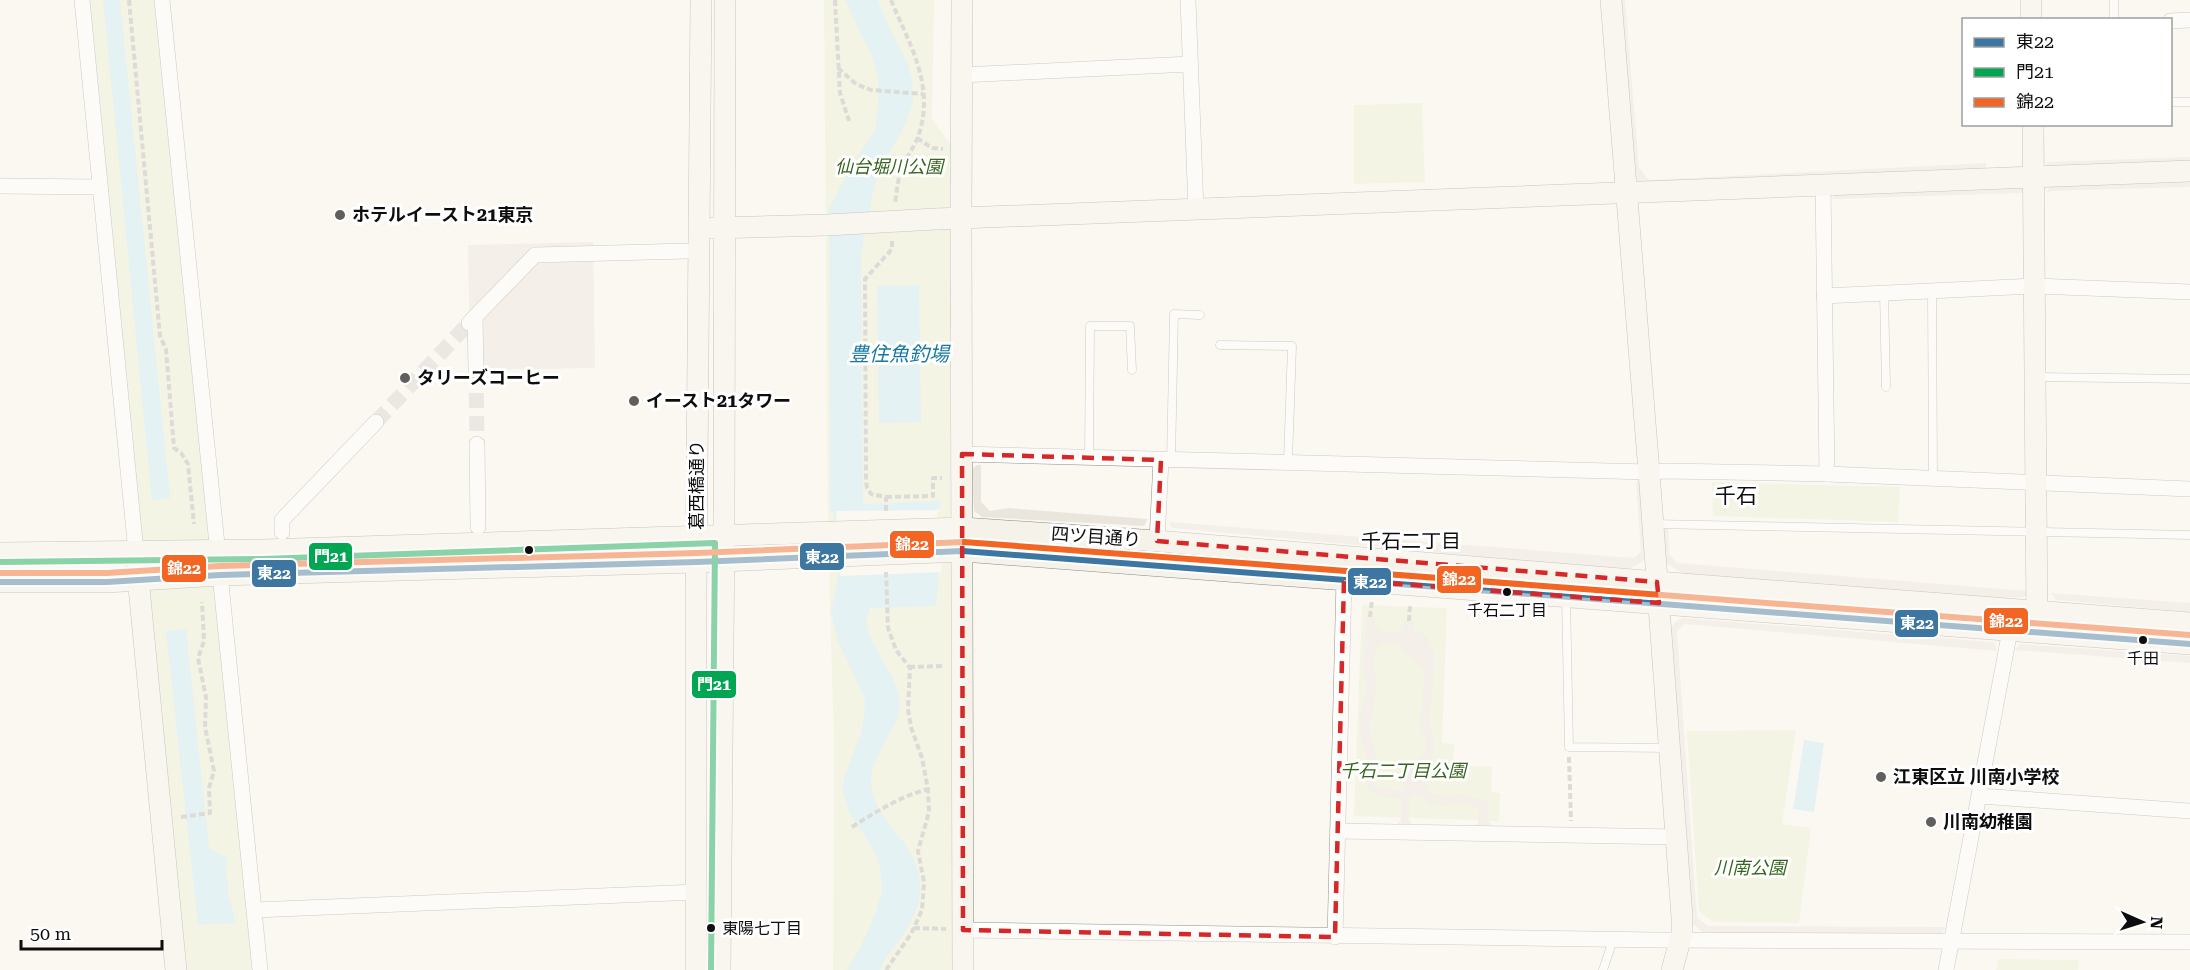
<svg xmlns="http://www.w3.org/2000/svg" width="2190" height="970" font-family="'Roboto Serif','Noto Sans JP',serif">
  <style>
    .green { fill: #e8f0d2 }
    .plaza { fill: #ebe6dd; fill-rule: evenodd }
    .water { fill: #c9ebf5 }
    .pier { fill: #fbf8f2 }
    .lines { fill: none; stroke-linecap: round; stroke-linejoin: round }
    .street-tunnel { stroke: #d7d5d0; stroke-width: 15; stroke-dasharray: 15 8; stroke-linecap: butt }
    .lane-casing { stroke: #949390; stroke-width: 9 }
    .street-casing { stroke: #949390; stroke-width: 16 }
    .secondary-casing { stroke: #8b8987; stroke-width: 22 }
    .path { stroke: #b8b7b6; stroke-width: 4; stroke-dasharray: 6 3; stroke-linecap: butt }
    .lane { stroke: #fefefd; stroke-width: 8 }
    .street { stroke: #fefefd; stroke-width: 15 }
    .secondary { stroke: #f5f2ea; stroke-width: 21 }
    .secondary-bridge-casing { stroke: #8b8987; stroke-width: 22; stroke-linecap: butt }
    .secondary-bridge { stroke: #f5f2ea; stroke-width: 21 }
    .bus-1-casing { stroke: #fff; stroke-width: 10 }
    .bus-2-casing { stroke: #fff; stroke-width: 10 }
    .bus-3-casing { stroke: #fff; stroke-width: 10 }
    .bus-1 { stroke: #3d76a1; stroke-width: 6 }
    .bus-2 { stroke: #00a651; stroke-width: 6 }
    .bus-3 { stroke: #f26522; stroke-width: 6 }
    .marked { fill: none; stroke: #d62828; stroke-width: 4.5; stroke-dasharray: 12 8; stroke-linejoin: round }
    .poi-dot { fill: #605f5d; stroke: #fff; stroke-width: 2 }
    .bus-dot { fill: #0d0d0d; stroke: #fff; stroke-width: 2 }
    .labels { text-anchor: middle; stroke-width: 6; stroke-linejoin: round; paint-order: stroke }
    .bus-label { font-size: 16px; fill: #0d0d0d; stroke: #fff }
    .park-label { font-size: 18px; font-style: italic; fill: #37651e; stroke: #fff }
    .poi-label { font-size: 18px; font-weight: bold; fill: #0d0d0d; stroke: #fff; text-anchor: start }
    .street-label { font-size: 18px; fill: #0d0d0d; stroke: #fff }
    .water-label { font-size: 20px; font-style: italic; fill: #1677a0; stroke: #fff }
    .neighbourhood-label { font-size: 20px; fill: #0d0d0d; stroke: #fff }
    .quarter-label { font-size: 21px; fill: #0d0d0d; stroke: #fff }
    .line-badge { stroke: #fff; stroke-width: 2 }
    .badge-label { font-size: 16px; text-anchor: middle; font-weight: bold; fill: #fff }
  </style>
  <rect width="100%" height="100%" fill="#fbf8f2"/>
  <g class="green">
    <polygon points="89,0 155,0 253,970 184,970"/>
    <polygon points="824,0 934,0 932,119 951,145 950,501 953,657 954,970 833,970 834,745 828,539"/>
    <polygon points="1422,103 1425,182 1354,184 1354,105"/>
    <polygon points="1712,482 1900,487 1898,522 1713,516"/>
    <polygon points="1362,605 1447,608 1442,743 1454,744 1453,765 1492,767 1491,792 1500,793 1499,821 1354,816"/>
    <polygon points="1796,730 1782,824 1811,828 1799,923 1713,922 1699,911 1687,731"/>
    <polygon points="1998,959 2079,960 2078,970 1996,970"/>
  </g>
  <g class="plaza">
    <polygon points="1618,0 1625,0 1639,168 1649,180 1986,163 1986,171 1641,184 1634,177"/>
    <polygon points="2190,157 2190,162 2048,166 2046,162"/>
    <polygon points="2190,182 2190,187 2051,191 2047,193 2048,189 2052,186"/>
    <polygon points="2020,187 2026,188 2026,195 2022,193 1832,199 1836,194"/>
    <polygon points="593,242 595,368 470,370 468,245"/>
    <polygon points="977,465 981,465 981,502 990,511 1008,508 1148,519 1144,526 982,517 974,511 972,469"/>
    <polygon points="1636,482 1640,483 1647,552 1642,562 1627,570 1172,528 1169,524 1170,522 1634,558 1641,551"/>
    <polygon points="1664,526 1668,527 1669,554 1677,563 2028,591 2030,593 2023,597 1996,598 1684,574 1667,564 1663,549 1661,530"/>
    <polygon points="2051,593 2190,603 2190,612 2056,600"/>
    <path d="M1375,616L1376,626L1386,632H1398L1403,626L1405,621H1413L1414,630L1426,636L1434,650L1435,671L1429,720L1435,741L1431,758L1424,768V780L1433,794L1445,796L1460,794L1470,798L1488,800L1487,818L1491,825L1475,826L1478,823V809L1460,803L1446,806L1432,804L1421,795L1410,797L1409,820L1412,824H1397L1401,820V799L1378,796L1367,787L1366,756L1360,734L1361,712L1367,688L1363,667L1367,617ZM1384,644L1398,645L1425,670L1420,723L1427,745L1422,756L1408,770L1402,791L1379,788L1373,782L1376,756L1370,728L1377,684L1373,663L1377,648Z"/>
    <polygon points="1682,618 1994,642 1997,651 1685,624 1677,631 1697,917 1708,926 1946,927 1940,935 1708,933 1703,933 1690,921 1670,630 1675,622"/>
    <polygon points="2021,644 2190,656 2190,663 2014,650"/>
  </g>
  <g class="water">
    <polygon points="103,0 120,0 170,498 152,500"/>
    <path d="M845,0H878L889,27L908,65L912,78L913,101L906,123L884,162L874,187L861,254L863,504L940,501V507L934,512L939,570L936,606L870,608C868,613 866,620 867,626C871,649 894,670 899,697C904,729 870,750 871,782C873,829 935,847 917,907C909,933 890,947 880,970H847L860,948L875,915L882,892L881,872L876,854L849,812L842,788L845,775L860,737L864,717L865,699L838,641L831,611L838,576L834,512L830,511L829,209L846,176L875,130L878,105V78L873,59Z"/>
    <polygon points="919,285 921,422 879,423 877,286"/>
    <polygon points="186,629 209,848 227,858 226,864 229,902 231,903 235,923 198,925 166,631"/>
    <polygon points="1804,740 1824,743 1814,812 1793,809"/>
  </g>
  <polygon class="pier" points="941,510 937,513 942,572 840,576 836,511"/>
  <g class="lines">
    <g class="street-tunnel">
      <polyline points="476,370 477,444"/>
      <polyline points="376,422 469,323"/>
    </g>
    <g class="lane-casing">
      <g id="lane">
        <polyline points="2114,0 2114,20"/>
        <polyline points="2170,102 2190,102"/>
        <polyline points="1932,291 1933,478"/>
        <polyline points="1884,293 1886,387"/>
        <polyline points="1220,345 1292,346 1288,461"/>
        <polyline points="2036,377 2190,379"/>
        <polyline points="1089,458 1090,326 1130,326 1132,370"/>
        <polyline points="1171,460 1174,314 1200,315"/>
        <polyline points="1653,524 2190,535"/>
        <polyline points="1566,597 1569,747 1668,748"/>
        <polyline points="1603,970 1613,940"/>
      </g>
    </g>
    <g class="street-casing">
      <g id="street">
        <polyline points="82,0 136,552"/>
        <polyline points="162,0 260,970"/>
        <polyline points="1188,0 1196,210"/>
        <polyline points="2170,21 2190,20"/>
        <polyline points="962,75 1190,64"/>
        <polyline points="1823,185 1827,474"/>
        <polyline points="0,186 100,187"/>
        <polyline points="1824,296 2035,286 2190,292"/>
        <polyline points="475,317 476,370"/>
        <polyline points="469,323 535,255 687,251"/>
        <polyline points="477,444 478,527"/>
        <polyline points="962,454 1649,472 1667,471 1827,474 2190,489"/>
        <polyline points="282,532 282,520 376,422"/>
        <polyline points="1157,541 1161,460"/>
        <polyline points="1980,796 2190,811"/>
        <polyline points="1338,831 1676,837"/>
        <polyline points="255,910 697,892"/>
        <polyline points="963,930 1656,940 2190,942"/>
        <polyline points="1335,937 1344,580"/>
        <polyline points="1946,970 2010,630"/>
      </g>
    </g>
    <g class="secondary-casing">
      <g id="secondary">
        <polyline points="962,0 961,218 963,970"/>
        <polyline points="1611,0 1649,472 1682,917 1682,933 1672,970"/>
        <polyline points="2031,0 2031,20"/>
        <polyline points="2033,124 2037,622"/>
        <polyline points="936,219 2190,171"/>
        <polyline points="712,228 827,225"/>
        <polyline points="0,553 263,550 963,528 1157,541 1657,582 2190,623"/>
        <polyline points="137,567 176,970"/>
        <polyline points="0,582 107,582 220,575 697,562 963,551 2190,644"/>
        <polyline points="696,970 696,591 701,0"/>
        <polyline points="720,970 724,534 725,0"/>
      </g>
    </g>
    <g class="path">
      <polyline points="129,0 160,336 166,349 174,448 181,453 188,464 194,524"/>
      <polyline points="835,0 840,93 849,121"/>
      <path d="M891,0C909,44 935,84 919,134C916,144 909,153 904,163C898,176 897,189 895,203"/>
      <polyline points="838,68 856,84 871,90 923,94"/>
      <polyline points="917,138 932,148 943,149"/>
      <polyline points="886,497 933,496 933,478 942,478"/>
      <polyline points="886,511 886,497 871,494 867,488 866,480 865,279 892,249 892,241"/>
      <polyline points="1370,617 1372,600"/>
      <polyline points="1409,621 1410,604"/>
      <polyline points="909,667 944,666"/>
      <polyline points="1569,757 1571,821"/>
      <polyline points="181,817 210,813 209,788 214,771 205,727 206,697 198,658 204,641 202,602"/>
      <path d="M852,827C877,811 899,797 928,789"/>
      <polyline points="914,928 946,929"/>
      <polyline points="886,970 911,934 922,910 924,882 918,851 929,812 928,789 922,758 911,727 908,709 910,668 896,650 888,628 886,572"/>
    </g>
    <use href="#lane" class="lane"/>
    <use href="#street" class="street"/>
    <use href="#secondary" class="secondary"/>
    <g class="secondary-bridge-casing">
      <polyline id="secondary-bridge" points="827,225 936,219"/>
    </g>
    <use href="#secondary-bridge" class="secondary-bridge"/>
    <g class="bus-1-casing">
      <polyline id="bus-1" points="0,582 107,582 220,575 697,562 963,551 2190,644"/>
    </g>
    <g class="bus-2-casing">
      <polyline id="bus-2" points="0,562 263,559 715,543 711,970"/>
    </g>
    <g class="bus-3-casing">
      <polyline id="bus-3" points="0,573 107,573 220,566 697,553 964,542 2190,635"/>
    </g>
    <use href="#bus-1" class="bus-1"/>
    <use href="#bus-2" class="bus-2"/>
    <use href="#bus-3" class="bus-3"/>
  </g>
  <path d="M0 0H2190V970H0ZM962,454L1161,460L1157,541L1657,582L1659,603L1344,580L1335,937L963,930Z" fill="#fbf8f2" fill-opacity=".55" fill-rule="evenodd"/>
  <path class="marked" d="M962,454L1161,460L1157,541L1657,582L1659,603L1344,580L1335,937L963,930Z"/>
  <g class="poi-dot">
    <circle cx="340" cy="215" r="6"/>
    <circle cx="405" cy="378" r="6"/>
    <circle cx="634" cy="401" r="6"/>
    <circle cx="1881" cy="777" r="6"/>
    <circle cx="1931" cy="822" r="6"/>
  </g>
  <g class="bus-dot">
    <circle cx="529" cy="550" r="5"/>
    <circle cx="1507" cy="592" r="5"/>
    <circle cx="2143" cy="640" r="5"/>
    <circle cx="711" cy="928" r="5"/>
  </g>
  <g class="labels">
    <g class="bus-label">
      <text x="1507" y="616">千石二丁目</text>
      <text x="2143" y="664">千田</text>
      <text x="722" y="934" text-anchor="start">東陽七丁目</text>
    </g>
    <g class="park-label">
      <text x="889" y="173">仙台堀川公園</text>
      <text x="1403" y="777">千石二丁目公園</text>
      <text x="1750" y="874">川南公園</text>
    </g>
    <g class="poi-label">
      <text x="352" y="221">ホテルイースト21東京</text>
      <text x="417" y="384">タリーズコーヒー</text>
      <text x="646" y="407">イースト21タワー</text>
      <text x="1893" y="783">江東区立 川南小学校</text>
      <text x="1943" y="828">川南幼稚園</text>
    </g>
    <g class="street-label">
      <text transform="translate(697 485) rotate(-90)" y="6">葛西橋通り</text>
      <text transform="translate(1096 537) rotate(4)" y="6">四ツ目通り</text>
    </g>
    <g class="water-label">
      <text x="899" y="361">豊住魚釣場</text>
    </g>
    <g class="neighbourhood-label">
      <text x="1411" y="548">千石二丁目</text>
    </g>
    <g class="quarter-label">
      <text x="1736" y="503">千石</text>
    </g>
  </g>
  <g class="line-badge">
    <rect x="889" y="530" width="46" height="29" rx="6" fill="#f26522"/>
    <rect x="308" y="542" width="45" height="29" rx="6" fill="#00a651"/>
    <rect x="799" y="542" width="46" height="29" rx="6" fill="#3d76a1"/>
    <rect x="161" y="554" width="46" height="29" rx="6" fill="#f26522"/>
    <rect x="251" y="559" width="46" height="29" rx="6" fill="#3d76a1"/>
    <rect x="1436" y="565" width="46" height="29" rx="6" fill="#f26522"/>
    <rect x="1347" y="567" width="45" height="29" rx="6" fill="#3d76a1"/>
    <rect x="1983" y="607" width="46" height="28" rx="6" fill="#f26522"/>
    <rect x="1894" y="609" width="45" height="29" rx="6" fill="#3d76a1"/>
    <rect x="691" y="670" width="46" height="29" rx="6" fill="#00a651"/>
  </g>
  <g class="badge-label">
    <text x="912" y="550">錦22</text>
    <text x="331" y="562">門21</text>
    <text x="822" y="563">東22</text>
    <text x="184" y="574">錦22</text>
    <text x="274" y="579">東22</text>
    <text x="1459" y="585">錦22</text>
    <text x="1370" y="588">東22</text>
    <text x="2006" y="627">錦22</text>
    <text x="1917" y="629">東22</text>
    <text x="714" y="690">門21</text>
  </g>
  <rect x="1962" y="18" width="210" height="108" fill="#ffffff" stroke="#9e9e9e" stroke-width="1.5"/>
  <rect x="1974" y="38" width="30" height="9" fill="#3d76a1" stroke="#9e9e9e" stroke-width="1.5"/>
  <text x="2016" y="48" font-size="18" fill="#0d0d0d">東22</text>
  <rect x="1974" y="68" width="30" height="9" fill="#00a651" stroke="#9e9e9e" stroke-width="1.5"/>
  <text x="2016" y="78" font-size="18" fill="#0d0d0d">門21</text>
  <rect x="1974" y="98" width="30" height="9" fill="#f26522" stroke="#9e9e9e" stroke-width="1.5"/>
  <text x="2016" y="108" font-size="18" fill="#0d0d0d">錦22</text>
  <g transform="translate(2142 922) rotate(93)" stroke="#ffffff" stroke-width="4.5" paint-order="stroke">
  <path d="M0-4.5L10 22L0 15L-10 22Z" fill="#0d0d0d"/>
  <text y="-9" font-size="16" font-weight="bold" text-anchor="middle" fill="#0d0d0d">N</text>
  </g>
  <path d="M21 940v9h141v-9" fill="none" stroke="#0d0d0d" stroke-width="3"/>
  <text x="30" y="940" font-size="18" fill="#0d0d0d" stroke="#ffffff" stroke-width="4.5" paint-order="stroke">50 m</text>
</svg>
